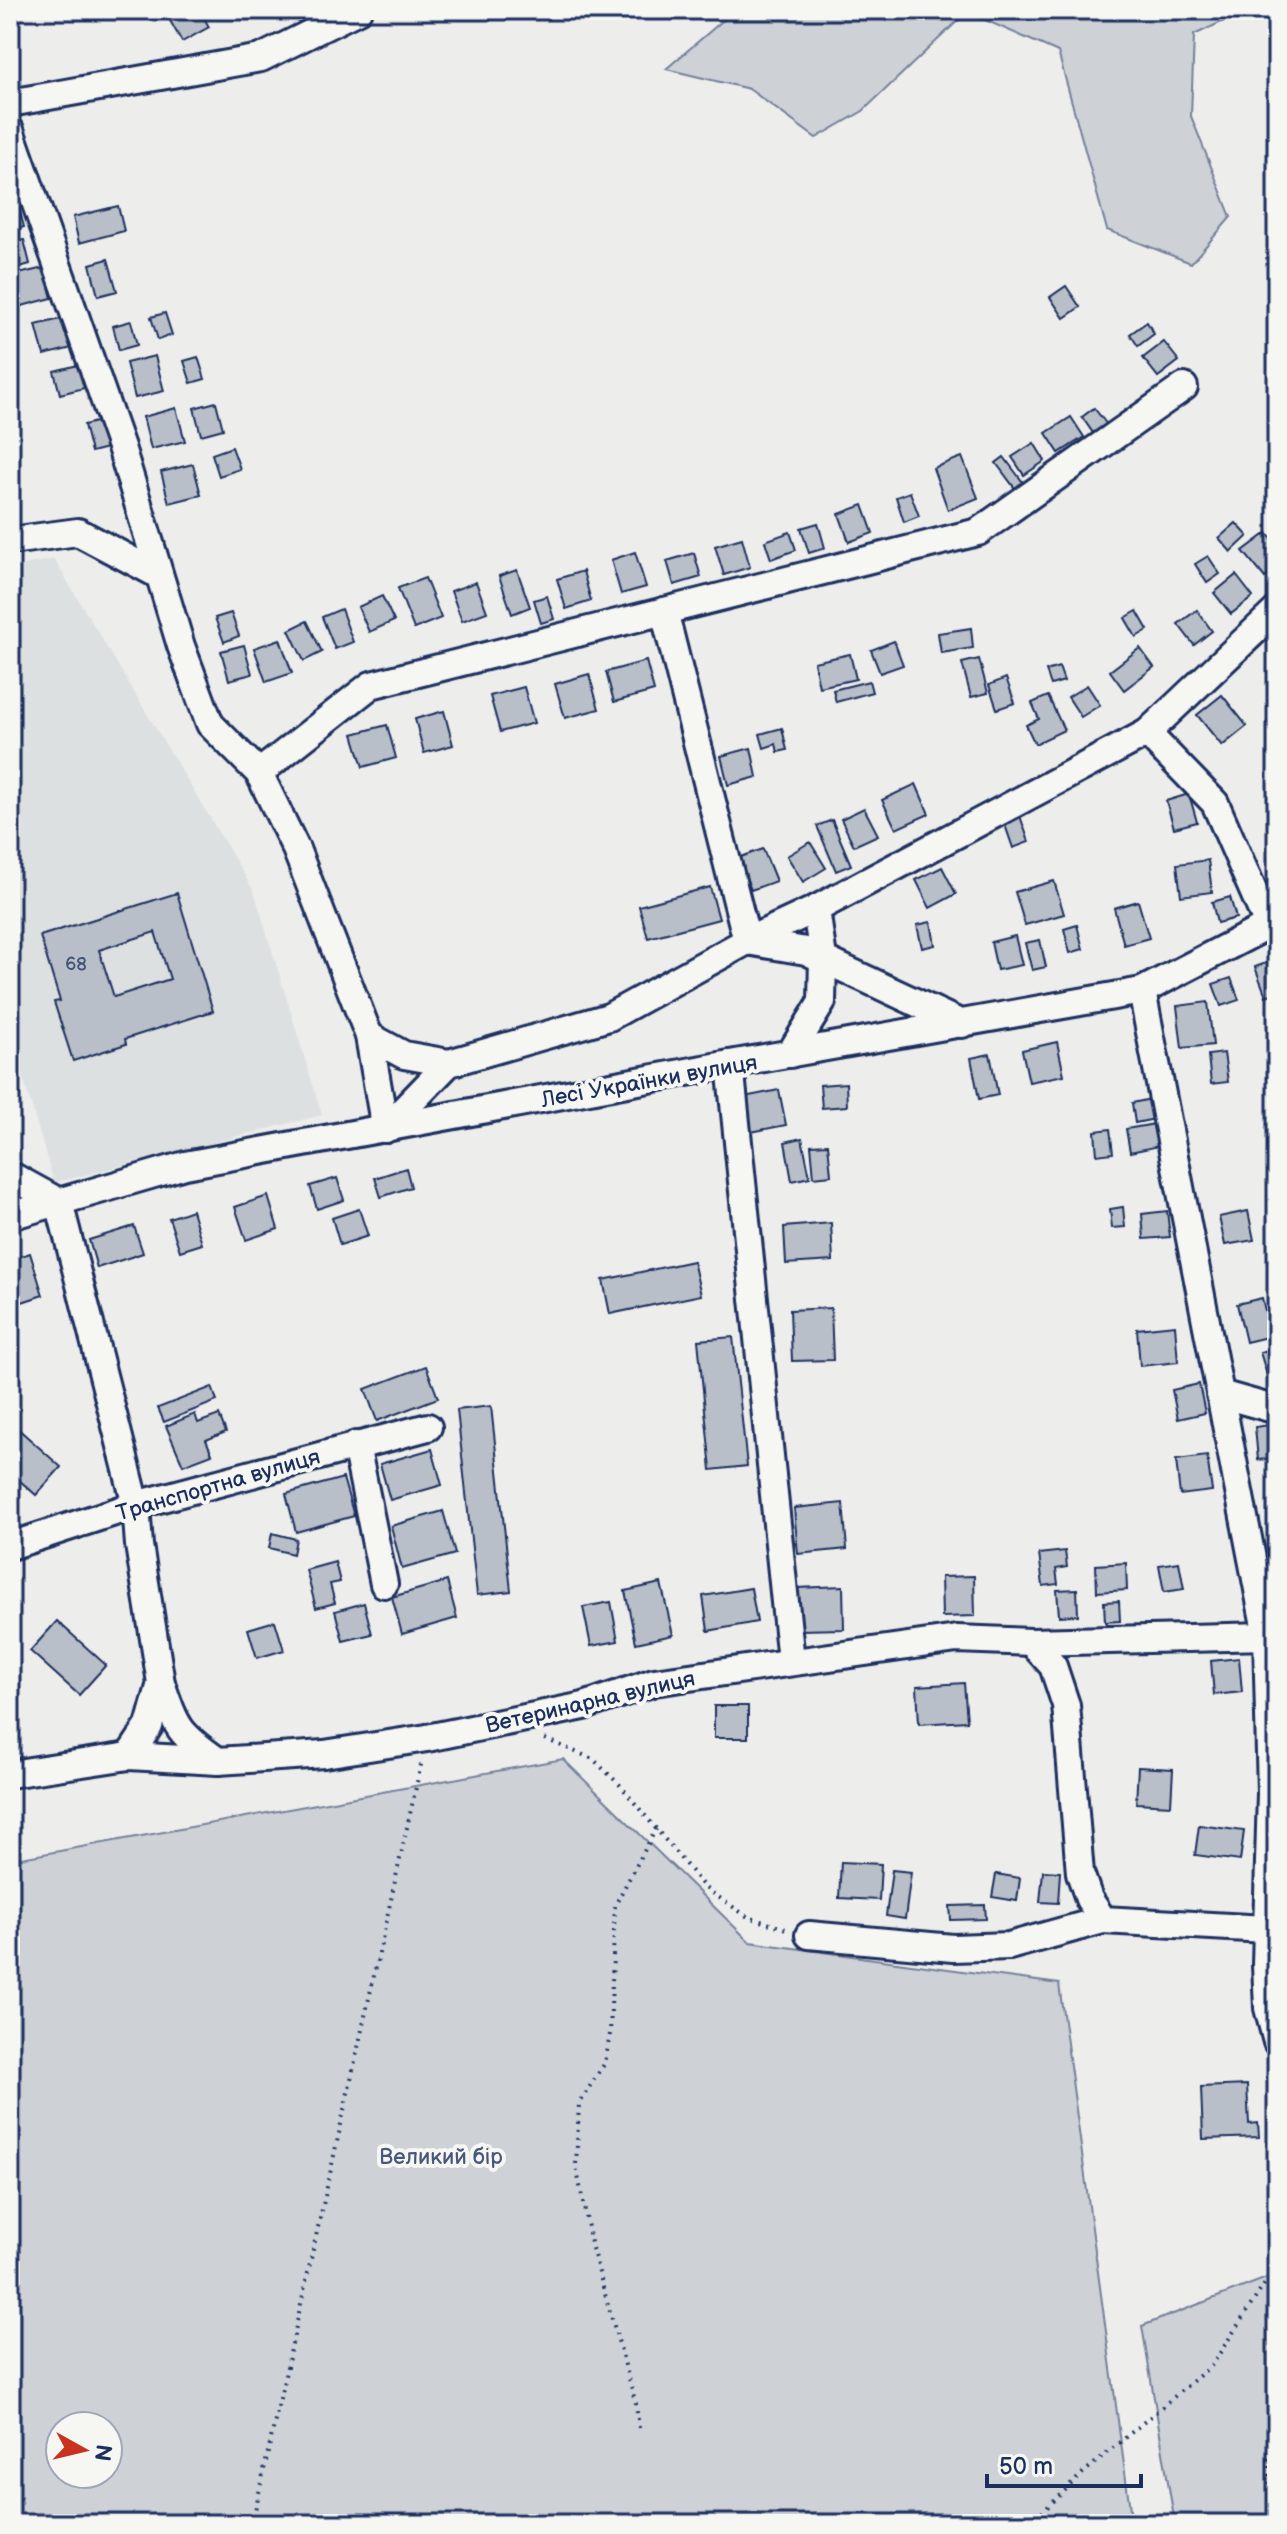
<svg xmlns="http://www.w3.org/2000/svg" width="1287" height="2534" font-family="'Balsamiq Sans',sans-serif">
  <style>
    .built { fill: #dde0e1 }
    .green { fill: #ced2d7; stroke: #74809a; stroke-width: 2; fill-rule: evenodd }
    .building { fill: #b9bfc8; stroke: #1b2f5e; stroke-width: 2; fill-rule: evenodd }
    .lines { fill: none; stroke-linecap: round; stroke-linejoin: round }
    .minor-casing { stroke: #1b2f5e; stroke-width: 32 }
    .path { stroke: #1b2f5e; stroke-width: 4; stroke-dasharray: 2 6; stroke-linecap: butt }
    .minor { stroke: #f6f6f2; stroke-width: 26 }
    .labels { text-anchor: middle; stroke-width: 8; stroke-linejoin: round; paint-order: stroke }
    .number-label { font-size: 18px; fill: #425378 }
    .street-label { font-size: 22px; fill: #1b2f5e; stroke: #f6f6f2 }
    .park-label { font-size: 22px; fill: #48587c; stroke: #f6f6f2 }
  </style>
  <rect width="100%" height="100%" fill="#edeeec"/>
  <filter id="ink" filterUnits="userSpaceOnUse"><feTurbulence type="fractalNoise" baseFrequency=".0125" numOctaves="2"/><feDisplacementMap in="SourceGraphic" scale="16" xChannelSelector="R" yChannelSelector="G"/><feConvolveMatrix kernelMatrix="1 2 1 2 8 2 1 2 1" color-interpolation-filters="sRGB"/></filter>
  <g filter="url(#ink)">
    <polygon class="built" points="54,559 254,891 322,1115 54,1183 10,1033 10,568"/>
    <g class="green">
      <polygon points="735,10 1277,10 1277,11 1243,12 1194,35 1191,116 1231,217 1191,263 1107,230 1058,52 967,12 863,111 816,138 749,89 666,69"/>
      <path d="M563,1759L750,1942L1059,1984L1132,2524H10V1860ZM60,2426H108V2474H60Z"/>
      <polygon points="1277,2274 1277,2524 1175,2524 1142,2326"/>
    </g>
    <g class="building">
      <polygon points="164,10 200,10 209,27 182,42"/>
      <polygon points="18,204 24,227 10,231 10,206"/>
      <polygon points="118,206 124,231 79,243 73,217"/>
      <polygon points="24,240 30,264 13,269 10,243"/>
      <polygon points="108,259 117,291 98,296 90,264"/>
      <polygon points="44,268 52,298 14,308 10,293 10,276"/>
      <polygon points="1066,286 1080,307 1064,318 1050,297"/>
      <polygon points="165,313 172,335 158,340 151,317"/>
      <polygon points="65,318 72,348 44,355 36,325"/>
      <polygon points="131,321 137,345 119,350 113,326"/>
      <polygon points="1147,322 1154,334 1138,346 1130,334"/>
      <polygon points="1164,342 1179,361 1158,377 1143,358"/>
      <polygon points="155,356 164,391 135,398 126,363"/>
      <polygon points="198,357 205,379 191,383 184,361"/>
      <polygon points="78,365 84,388 60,394 54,371"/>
      <polygon points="216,402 223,429 201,435 194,408"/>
      <polygon points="176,408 185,441 151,449 143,417"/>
      <polygon points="1094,408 1108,426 1095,436 1082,417"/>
      <polygon points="1071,417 1084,437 1059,453 1046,433"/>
      <polygon points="104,420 111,447 91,452 84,425"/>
      <polygon points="1034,443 1045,461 1024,475 1012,457"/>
      <polygon points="232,447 240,469 219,476 212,454"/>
      <polygon points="962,457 978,498 948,510 933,468"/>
      <polygon points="1004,457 1025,485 1017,491 996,463"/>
      <polygon points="193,464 201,495 169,503 161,472"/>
      <polygon points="910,492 919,516 904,522 896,497"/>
      <polygon points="863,505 873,533 849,542 839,514"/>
      <polygon points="818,523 825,548 809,553 801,528"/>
      <polygon points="1236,523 1248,536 1231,552 1219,538"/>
      <polygon points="790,532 796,550 771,559 765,541"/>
      <polygon points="1267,533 1277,546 1277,568 1265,578 1243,551"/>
      <polygon points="742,538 750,567 724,575 715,546"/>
      <polygon points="635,552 646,587 621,594 611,560"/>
      <polygon points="694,553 701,577 674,585 667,561"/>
      <polygon points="1208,556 1220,574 1207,583 1195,564"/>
      <polygon points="517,570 530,607 512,614 499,576"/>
      <polygon points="583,571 591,601 566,609 557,579"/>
      <polygon points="1236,575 1253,597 1231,614 1214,593"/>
      <polygon points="425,578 441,618 414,629 398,588"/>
      <polygon points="476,582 487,612 462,621 451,591"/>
      <polygon points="382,596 394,621 369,632 358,607"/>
      <polygon points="547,596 554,619 541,623 534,600"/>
      <polygon points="341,609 353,642 335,649 322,617"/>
      <polygon points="1197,610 1212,631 1194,645 1178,624"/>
      <polygon points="1137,611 1148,630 1136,637 1125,618"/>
      <polygon points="231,613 239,636 224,642 215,618"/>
      <polygon points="307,621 322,652 304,661 289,630"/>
      <polygon points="971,628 973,648 941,653 938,633"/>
      <polygon points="280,639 292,673 266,682 254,648"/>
      <polygon points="894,641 903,665 880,673 871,650"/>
      <polygon points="244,645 252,674 229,680 221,651"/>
      <polygon points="1140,648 1154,667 1124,690 1110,671"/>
      <polygon points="850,654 856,679 819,687 814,662"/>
      <polygon points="979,659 988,693 971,697 962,663"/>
      <polygon points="646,661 654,691 614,702 606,672"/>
      <polygon points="1059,667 1064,681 1051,685 1046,671"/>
      <polygon points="589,674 599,709 565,718 555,684"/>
      <polygon points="1006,678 1015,703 997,709 989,685"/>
      <polygon points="869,681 872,692 836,702 833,690"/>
      <polygon points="1087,685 1100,705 1081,717 1068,697"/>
      <polygon points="524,687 534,723 500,732 490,696"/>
      <polygon points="1222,695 1247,726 1222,746 1197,715"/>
      <polygon points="1048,696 1064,730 1035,744 1026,725 1039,719 1032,703"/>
      <polygon points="444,711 453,745 424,753 415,719"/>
      <polygon points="387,725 396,758 363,767 353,734"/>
      <polygon points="782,728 787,750 778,752 776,744 764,748 760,734"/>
      <polygon points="751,748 757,777 728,785 721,756"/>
      <polygon points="916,784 929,814 896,829 882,800"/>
      <polygon points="1189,794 1197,822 1174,828 1166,801"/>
      <polygon points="864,808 878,835 854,846 841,819"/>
      <polygon points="1019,813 1029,842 1013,848 1003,819"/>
      <polygon points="832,820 851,865 836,871 817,826"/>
      <polygon points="810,842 826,868 803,882 787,856"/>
      <polygon points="763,849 776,881 751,890 738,858"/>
      <polygon points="1208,860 1212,892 1181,896 1177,864"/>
      <polygon points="942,867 956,894 930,908 916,880"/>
      <polygon points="1054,881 1064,914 1025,925 1015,892"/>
      <polygon points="710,887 719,919 648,938 639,906"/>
      <path d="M177,893L213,1011L125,1039L126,1044L73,1061L54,1002L60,1001L40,936ZM155,932L170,979L114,997L99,950Z"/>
      <polygon points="1230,897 1236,918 1217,923 1212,902"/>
      <polygon points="1138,901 1149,938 1124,945 1114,908"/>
      <polygon points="931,922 935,945 922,948 917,925"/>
      <polygon points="1077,925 1083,949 1070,953 1064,929"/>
      <polygon points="1015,936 1022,965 997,970 991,942"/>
      <polygon points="1040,940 1046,967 1032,970 1025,943"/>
      <polygon points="1277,959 1277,992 1266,996 1255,967"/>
      <polygon points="1231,978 1239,1000 1221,1006 1213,984"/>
      <polygon points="1208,1002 1213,1045 1182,1048 1177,1006"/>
      <polygon points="1057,1042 1064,1075 1029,1082 1022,1050"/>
      <polygon points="1224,1053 1228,1082 1211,1084 1208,1055"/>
      <polygon points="990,1054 998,1095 979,1099 971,1058"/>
      <polygon points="846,1083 847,1106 822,1108 820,1085"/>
      <polygon points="779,1090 786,1125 751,1132 744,1097"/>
      <polygon points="1151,1099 1155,1119 1135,1123 1132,1103"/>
      <polygon points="1155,1124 1159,1146 1130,1152 1126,1129"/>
      <polygon points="1110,1129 1113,1153 1097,1155 1095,1131"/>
      <polygon points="802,1138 810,1177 792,1181 785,1142"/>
      <polygon points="828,1144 831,1175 814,1177 811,1145"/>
      <polygon points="406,1168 411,1187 381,1197 375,1178"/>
      <polygon points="337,1178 344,1200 317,1209 310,1186"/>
      <polygon points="268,1196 278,1229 246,1240 235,1207"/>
      <polygon points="1123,1207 1125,1227 1112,1228 1110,1209"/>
      <polygon points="359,1209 368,1236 340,1245 332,1218"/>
      <polygon points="192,1210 202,1244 180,1251 169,1218"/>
      <polygon points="1167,1211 1170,1237 1144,1239 1142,1214"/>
      <polygon points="1248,1211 1254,1240 1225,1245 1219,1217"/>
      <polygon points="831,1223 833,1261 786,1264 784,1227"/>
      <polygon points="134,1226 143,1253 97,1268 89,1240"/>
      <polygon points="30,1253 43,1295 10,1306 10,1260"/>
      <polygon points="693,1261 701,1295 610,1314 603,1280"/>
      <polygon points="1262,1298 1271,1336 1246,1342 1237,1304"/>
      <polygon points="831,1308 833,1360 792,1361 790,1310"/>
      <polygon points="1175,1325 1178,1362 1140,1366 1137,1329"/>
      <polygon points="733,1337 747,1466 711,1470 698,1340"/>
      <polygon points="1277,1348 1277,1383 1270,1385 1260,1352"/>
      <polygon points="426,1366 438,1398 377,1421 365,1389"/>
      <polygon points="1199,1384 1205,1413 1178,1419 1172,1390"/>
      <polygon points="212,1387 217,1401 164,1422 158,1408"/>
      <polygon points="491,1406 511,1591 477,1595 457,1410"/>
      <polygon points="195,1414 198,1423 219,1415 226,1432 206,1440 212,1454 183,1465 166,1426"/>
      <polygon points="1277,1424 1277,1458 1258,1460 1255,1427"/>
      <polygon points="15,1426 61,1467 36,1495 10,1472 10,1432"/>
      <polygon points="432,1449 442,1485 390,1500 380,1464"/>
      <polygon points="1207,1456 1212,1491 1180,1495 1176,1460"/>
      <polygon points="343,1478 354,1516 296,1532 286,1494"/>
      <polygon points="843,1503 847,1549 798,1554 794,1508"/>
      <polygon points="443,1511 455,1554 402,1569 391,1526"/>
      <polygon points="272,1533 296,1539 293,1554 269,1548"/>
      <polygon points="1065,1551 1067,1567 1056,1569 1058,1584 1043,1586 1039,1554"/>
      <polygon points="335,1562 340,1582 330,1584 335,1603 316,1608 306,1570"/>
      <polygon points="1179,1562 1184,1589 1164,1592 1159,1565"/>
      <polygon points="1126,1563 1127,1590 1097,1592 1096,1565"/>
      <polygon points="974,1576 975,1616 942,1617 941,1577"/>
      <polygon points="447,1581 457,1618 402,1634 392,1597"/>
      <polygon points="661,1583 673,1635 636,1643 625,1591"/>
      <polygon points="843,1586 844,1629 799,1630 797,1588"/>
      <polygon points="751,1588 757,1622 708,1631 703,1596"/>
      <polygon points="1077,1589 1078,1615 1059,1616 1057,1590"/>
      <polygon points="1119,1601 1120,1621 1105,1622 1104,1602"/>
      <polygon points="611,1602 618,1641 591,1646 583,1607"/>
      <polygon points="364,1603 372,1634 343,1641 335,1611"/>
      <polygon points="57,1621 106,1665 79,1695 30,1651"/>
      <polygon points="275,1621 284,1650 257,1658 248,1629"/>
      <polygon points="1239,1658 1242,1692 1214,1695 1211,1661"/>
      <polygon points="964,1683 967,1721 919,1724 917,1686"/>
      <rect x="714" y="1706" width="34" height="32"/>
      <polygon points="1138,1767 1173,1769 1171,1805 1136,1803"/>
      <polygon points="1199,1825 1244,1831 1240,1861 1195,1855"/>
      <polygon points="841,1862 881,1864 879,1900 839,1898"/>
      <polygon points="892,1870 911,1872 905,1919 886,1916"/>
      <polygon points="1043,1871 1060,1872 1058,1903 1040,1902"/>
      <polygon points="996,1874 1020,1878 1017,1901 992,1897"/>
      <polygon points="985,1905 986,1919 951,1920 950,1906"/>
      <polygon points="1247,2085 1249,2124 1258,2123 1259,2137 1203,2139 1201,2087"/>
    </g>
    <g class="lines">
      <g class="minor-casing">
        <g id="minor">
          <polyline points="10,103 261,58 358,10"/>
          <polyline points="10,130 121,447 181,646 210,724 259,773 296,849 369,1036 385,1129"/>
          <polyline points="10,541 78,532 159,575"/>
          <polyline points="664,611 747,941 806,951 962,1024"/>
          <polyline points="1147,733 1215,803 1268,925"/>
          <polyline points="259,773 371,685 978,532 1184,387"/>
          <polyline points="1142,991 1267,1636 1271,1793 1266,1965 1268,2008 1277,2042"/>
          <polyline points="369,1036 404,1055 449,1063"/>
          <polyline points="790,1054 822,1002 823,958 816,909"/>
          <polyline points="730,1064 791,1661"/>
          <polyline points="385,1129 449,1063 609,1017 747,941 816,909 1147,733 1277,610"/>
          <polyline points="10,1175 59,1202 136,1505 139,1545 161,1683 149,1726 129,1756"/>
          <polyline points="10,1216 185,1165 730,1064 1142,991 1277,921"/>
          <polyline points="1220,1394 1277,1410"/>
          <polyline points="356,1445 384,1584"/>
          <polyline points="10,1546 136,1505 428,1427"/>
          <polyline points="1031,1642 1053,1666 1066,1705 1080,1873 1089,1899 1103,1920 1266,1929"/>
          <path d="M161,1683C177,1729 178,1733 218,1761"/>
          <polyline points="10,1774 129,1756 218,1761 324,1754 427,1738 584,1706 654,1682 957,1639 1031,1642 1267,1636"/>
          <polyline points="809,1935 953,1948 1009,1946 1103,1920"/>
        </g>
      </g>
      <g class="path">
        <polyline points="545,1739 593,1759 620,1785 705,1888 748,1917 790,1930"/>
        <polyline points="639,2428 636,2404 592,2248 576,2165 579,2103 605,2063 610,2034 615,1905 656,1829"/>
        <polyline points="252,2524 422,1760"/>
        <polyline points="1030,2524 1083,2473 1212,2365 1277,2265"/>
        <polyline points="1271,2524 1269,2440 1277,2339"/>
      </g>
      <use href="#minor" class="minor"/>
    </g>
  </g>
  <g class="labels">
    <g class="number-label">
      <text x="76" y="970">68</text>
    </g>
    <g class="street-label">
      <text transform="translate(649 1080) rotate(-10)" y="8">Лесі Українки вулиця</text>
      <text transform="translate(218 1484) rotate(-16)" y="8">Транспортна вулиця</text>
      <text transform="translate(590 1701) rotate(-13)" y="8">Ветеринарна вулиця</text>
    </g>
    <g class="park-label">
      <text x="441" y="2164">Великий бір</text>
    </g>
  </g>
  <rect width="1287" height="2534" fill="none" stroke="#f6f6f2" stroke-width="40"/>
  <rect x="20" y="20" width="1247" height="2494" fill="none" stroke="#1b2f5e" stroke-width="3" filter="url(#ink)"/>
  <g transform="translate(84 2450) rotate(98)"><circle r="38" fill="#f6f6f2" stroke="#9ea6b7" stroke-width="2"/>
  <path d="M0-6L14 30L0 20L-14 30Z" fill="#c8321e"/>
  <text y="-12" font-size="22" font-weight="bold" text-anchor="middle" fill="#1b2f5e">N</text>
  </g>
  <path d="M987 2474v12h154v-12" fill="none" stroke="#1b2f5e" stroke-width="4"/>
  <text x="999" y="2474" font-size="24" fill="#1b2f5e" stroke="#f6f6f2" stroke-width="6" paint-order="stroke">50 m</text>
</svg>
